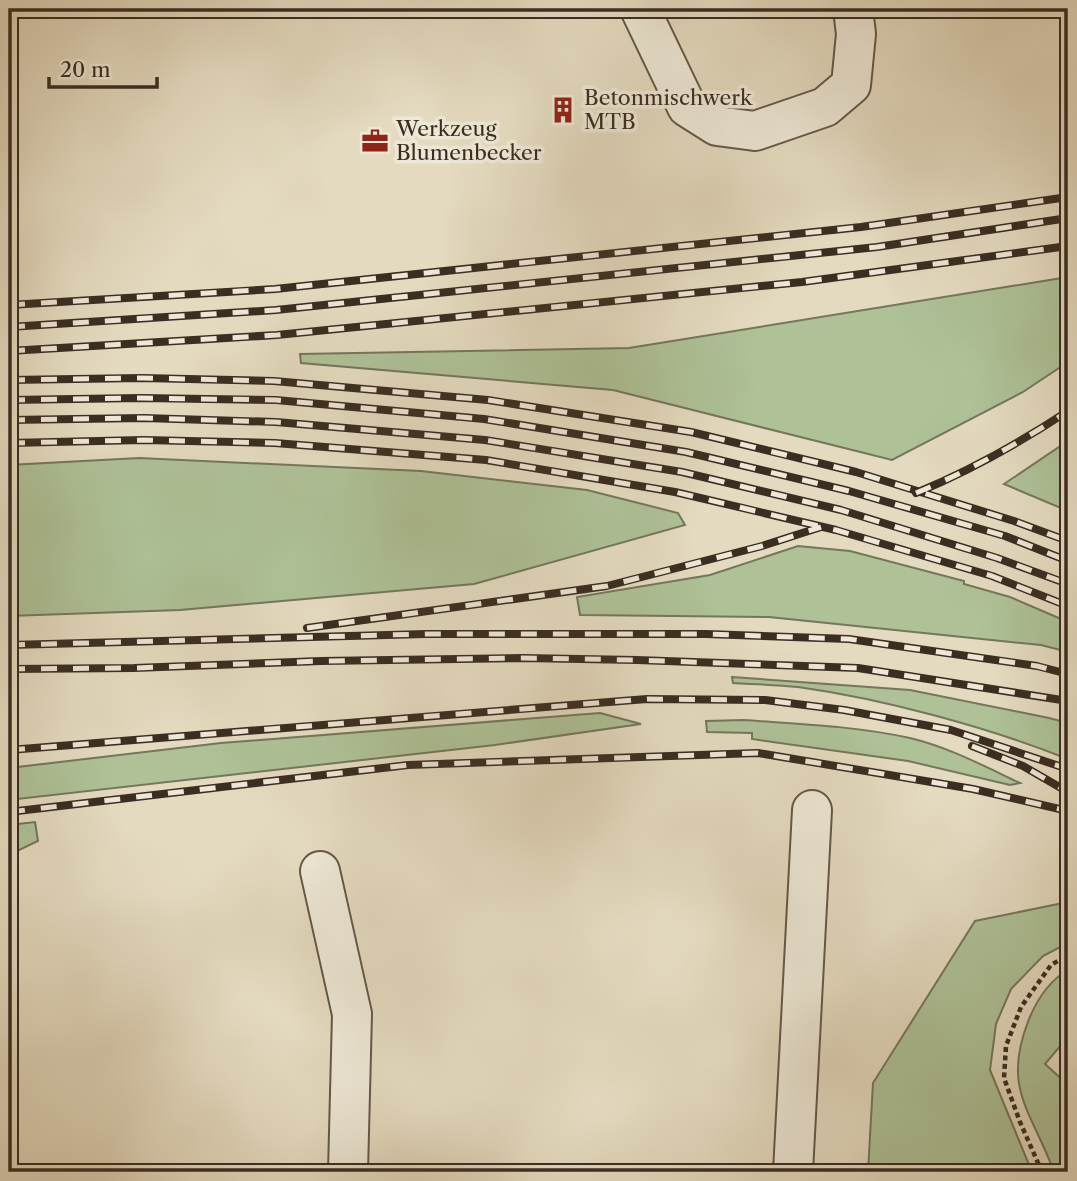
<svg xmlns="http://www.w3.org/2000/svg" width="1077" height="1181" font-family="'Libre Caslon Text',serif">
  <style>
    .green { fill: #aec197; stroke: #74775c; stroke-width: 2 }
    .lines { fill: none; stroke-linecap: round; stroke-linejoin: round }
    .minor-casing { stroke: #655849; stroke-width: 42 }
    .path { stroke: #3b2d22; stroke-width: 4.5; stroke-dasharray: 5 3.5; stroke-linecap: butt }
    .minor { stroke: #ede7d5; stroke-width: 38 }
    .rail-casing { stroke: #3b2d22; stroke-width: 8 }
    .rail { stroke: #ede7d5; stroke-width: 5; stroke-dasharray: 16; stroke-linecap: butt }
    .labels { text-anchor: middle; stroke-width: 7; stroke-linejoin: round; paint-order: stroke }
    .poi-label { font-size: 21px; fill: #3b2d22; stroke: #ede7d5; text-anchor: start }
  </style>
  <rect width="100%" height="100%" fill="#e4dabf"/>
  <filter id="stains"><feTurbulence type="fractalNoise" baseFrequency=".00286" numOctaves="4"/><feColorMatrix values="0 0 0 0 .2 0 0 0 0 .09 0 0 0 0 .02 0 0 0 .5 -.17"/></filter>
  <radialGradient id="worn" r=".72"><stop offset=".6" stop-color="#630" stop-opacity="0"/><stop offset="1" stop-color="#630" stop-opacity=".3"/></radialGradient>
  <g class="green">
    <polygon points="1068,277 1068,362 1023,392 892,460 613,390 301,363 300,354 629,348"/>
    <polygon points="1068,441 1068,511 1004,484"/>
    <polygon points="139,458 421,471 587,490 678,513 685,525 474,584 180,610 9,616 9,465"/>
    <polygon points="798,546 850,551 964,581 964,584 1010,597 1068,622 1068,652 1041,645 769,617 580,615 577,597 710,575"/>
    <path d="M732,677L910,690L1049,718L1068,723V759C987,727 884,699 798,687C776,685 754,684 733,683Z"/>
    <polygon points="600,713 641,724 495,745 9,800 9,768 221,743"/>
    <path d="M744,720C799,724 855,726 910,738C948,747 984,766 1020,783L1010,785L908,761L752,739V733L707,732L706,721Z"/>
    <polygon points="35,822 38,841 9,855 9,825"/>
    <polygon points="1068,902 1068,943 1043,956 1011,989 996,1024 990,1070 1032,1172 868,1172 873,1083 975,921"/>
    <path d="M1068,970V1037L1045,1064L1068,1085V1172H1054C1032,1111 1001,1089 1029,1019C1037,1000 1050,980 1068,970Z"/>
  </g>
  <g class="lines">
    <g class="minor-casing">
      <g id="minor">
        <polyline points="640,9 687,107 717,126 755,131 825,107 851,85 856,34 853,9"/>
        <polyline points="320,871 352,1014 348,1172"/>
        <polyline points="793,1172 812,810"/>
      </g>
    </g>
    <polyline class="path" points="1042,1172 1020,1122 1004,1078 1006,1046 1021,1007 1051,965 1068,955"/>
    <use href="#minor" class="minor"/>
    <g class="rail-casing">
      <g id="rail">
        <polyline points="9,305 275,289 861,227 1068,197"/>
        <polyline points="9,327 276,310 877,247 1068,218"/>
        <polyline points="9,351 277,335 802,282 1068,246"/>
        <polyline points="9,380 142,378 274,381 488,400 691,432 856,472 1014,521 1068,541"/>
        <polyline points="9,400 141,398 276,400 484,419 686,452 849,491 1005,536 1068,561"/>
        <polyline points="9,420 144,418 276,422 485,440 682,472 841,510 997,558 1068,584"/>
        <polyline points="9,443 143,440 275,443 486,460 675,492 836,530 992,576 1068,606"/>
        <path d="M916,493C969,471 1021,442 1068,411"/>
        <polyline points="307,628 607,586 762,546 821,527"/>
        <polyline points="9,645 426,634 706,634 849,639 1037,666 1068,674"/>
        <polyline points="9,669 134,668 321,661 522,658 637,660 858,668 1068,701"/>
        <polyline points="972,746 1023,766 1068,792"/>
        <polyline points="9,750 647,699 765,700 844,710 951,730 1068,769"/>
        <polyline points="9,812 408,765 758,753 973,789 1068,811"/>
      </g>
    </g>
    <use href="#rail" class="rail"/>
  </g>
  <defs>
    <g id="building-bare" transform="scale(2.1)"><path d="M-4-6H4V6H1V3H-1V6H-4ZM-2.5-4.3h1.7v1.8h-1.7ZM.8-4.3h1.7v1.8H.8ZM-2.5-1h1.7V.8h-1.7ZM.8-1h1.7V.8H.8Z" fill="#8f2418" stroke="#ede7d5" stroke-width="2.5" paint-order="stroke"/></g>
    <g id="office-bare" transform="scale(2.1)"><path d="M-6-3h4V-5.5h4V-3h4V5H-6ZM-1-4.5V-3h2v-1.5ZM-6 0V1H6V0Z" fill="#8f2418" stroke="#ede7d5" stroke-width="2.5" paint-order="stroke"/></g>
  </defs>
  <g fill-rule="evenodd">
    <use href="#building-bare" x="563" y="110"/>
    <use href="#office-bare" x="375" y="141"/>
  </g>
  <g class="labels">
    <g class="poi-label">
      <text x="584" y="105">Betonmischwerk<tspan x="584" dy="24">MTB</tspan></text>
      <text x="396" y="136">Werkzeug<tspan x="396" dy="24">Blumenbecker</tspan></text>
    </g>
  </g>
  <rect width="1077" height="1181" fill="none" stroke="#e4dabf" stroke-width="35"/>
  <rect x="10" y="10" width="1056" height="1160" fill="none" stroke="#3b2d22" stroke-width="3.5"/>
  <rect x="18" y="18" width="1042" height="1146" fill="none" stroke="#3b2d22" stroke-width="2"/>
  <path d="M49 77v10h108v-10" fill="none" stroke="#3b2d22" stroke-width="3.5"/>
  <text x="60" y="77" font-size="21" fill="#3b2d22" stroke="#ede7d5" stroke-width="5" paint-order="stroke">20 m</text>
  <rect width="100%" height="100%" filter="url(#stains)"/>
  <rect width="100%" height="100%" fill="url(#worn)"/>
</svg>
